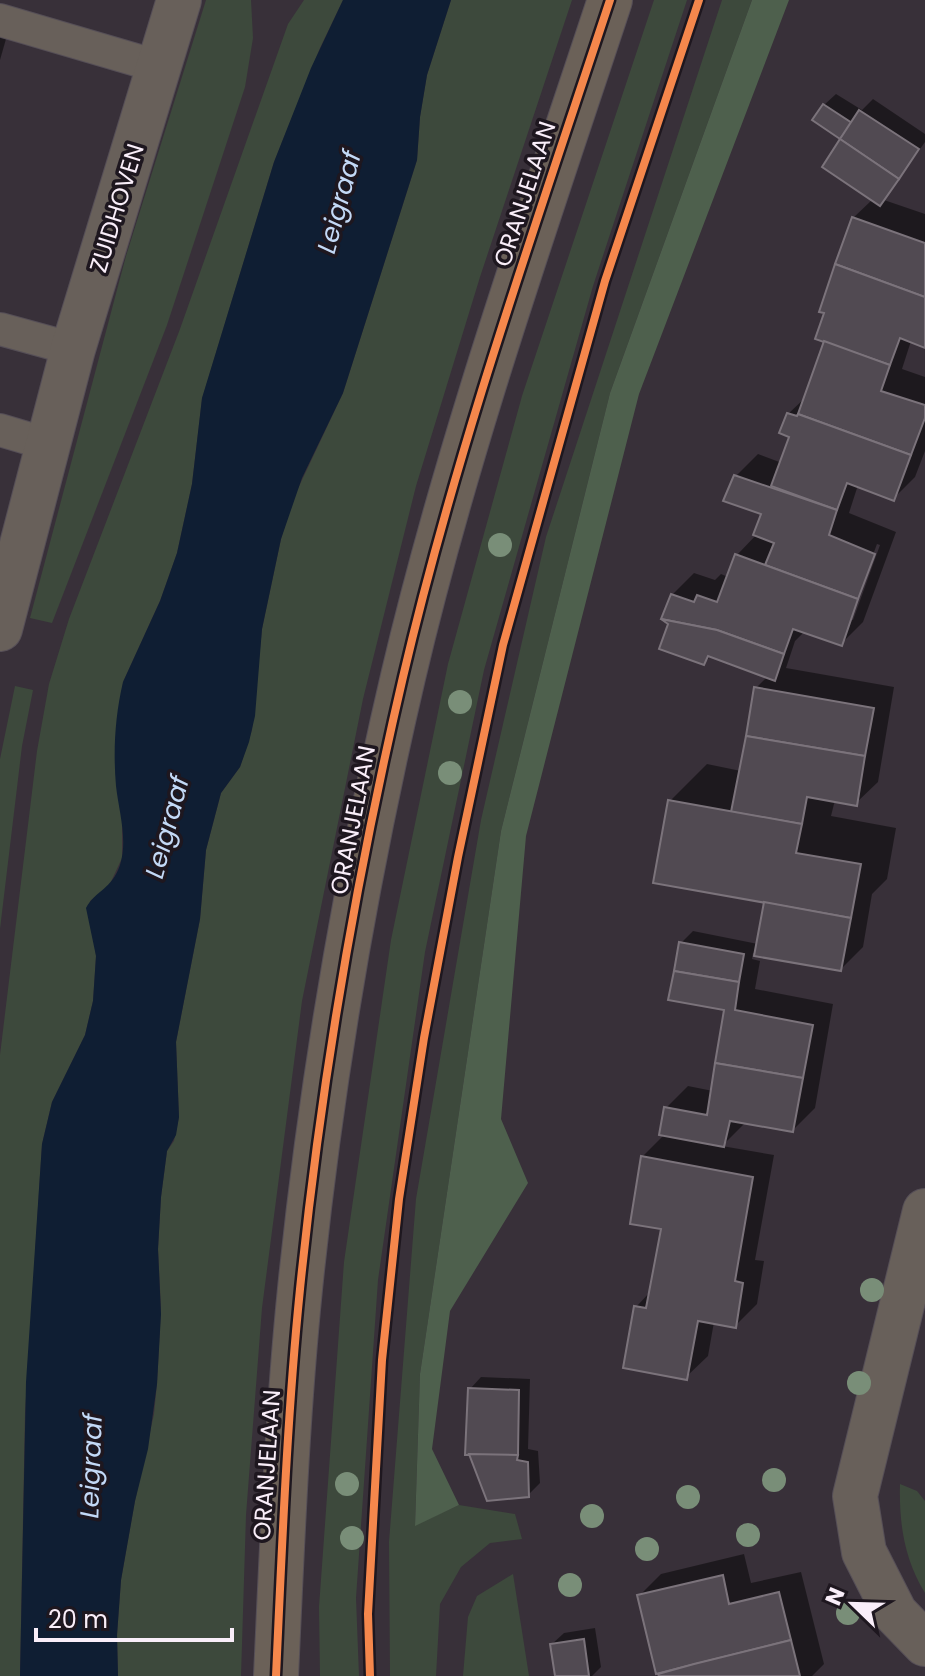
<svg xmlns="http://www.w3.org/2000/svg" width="925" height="1676" font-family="Poppins,sans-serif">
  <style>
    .green { fill: #3d493c }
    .forest { fill: #4e604d }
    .water { fill: #0f1e33 }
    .shadow { fill: #0007; fill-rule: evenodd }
    .building { fill: #514a52; stroke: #7b737b; stroke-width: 2 }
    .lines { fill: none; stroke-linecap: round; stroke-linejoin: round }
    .lane-casing { stroke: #564f57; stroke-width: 34 }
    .street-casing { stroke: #564f57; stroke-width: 46 }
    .secondary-casing { stroke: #564f57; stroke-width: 46 }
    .lane { stroke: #68605a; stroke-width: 32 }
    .street { stroke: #68605a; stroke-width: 44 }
    .secondary { stroke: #6b6158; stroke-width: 44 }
    .cycleway-casing { stroke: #1e171f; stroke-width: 13 }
    .cycleway { stroke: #f5874c; stroke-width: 8 }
    .tree { fill: #798e78 }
    .labels { text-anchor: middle; stroke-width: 7; stroke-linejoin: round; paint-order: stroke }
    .street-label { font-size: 24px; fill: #f9eef9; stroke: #1e171f }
    .water-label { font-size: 26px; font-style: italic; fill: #c3d9f6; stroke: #1e171f }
  </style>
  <rect width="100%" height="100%" fill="#383039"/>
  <g class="green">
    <polygon points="206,0 251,0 253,38 245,87 167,325 52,623 30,618 126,256"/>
    <polygon points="304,0 343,0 320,48 274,162 202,399 192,484 177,553 160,601 123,682 116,775 122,814 122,858 109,886 90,901 96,956 93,1001 85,1035 52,1102 42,1144 25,1413 20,1676 0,1676 0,1055 37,751 49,684 69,619 180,329 288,24"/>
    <polygon points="451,0 572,0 480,277 416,486 363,699 302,1001 262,1308 246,1515 241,1676 118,1676 117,1635 121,1580 135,1501 154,1414 157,1384 161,1308 158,1249 161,1197 167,1151 174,1141 179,1117 176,1042 200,919 206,850 221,793 240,767 252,730 262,629 281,539 294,497 343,393 417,160 420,117 427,75"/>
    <polygon points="654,0 687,0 593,286 484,670 425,952 378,1280 356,1598 359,1676 320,1676 319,1607 344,1262 391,940 448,664 522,396"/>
    <polygon points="722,0 752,0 610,393 501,831 420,1374 415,1525 459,1505 515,1514 522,1539 490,1543 461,1567 440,1604 436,1676 390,1676 389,1542 416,1199 481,820 546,537"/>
    <polygon points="15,686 33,690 22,746 0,929 0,759"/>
    <path d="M900,1484L917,1491L925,1501V1593C904,1559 899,1523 900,1484Z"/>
    <polygon points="513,1574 529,1676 463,1676 468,1617 477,1596"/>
  </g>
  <polygon class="forest" points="752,0 789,0 639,394 526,836 501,1119 528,1183 450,1311 432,1449 459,1505 415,1526 420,1374 501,831 610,393"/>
  <path class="water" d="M343,0H451L427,75L420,117L417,160L343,393L302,478L281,539L262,629L255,716L249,742L240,767L221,793L206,850L200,919L176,1042L179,1117L176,1135L167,1151L161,1197L158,1249L161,1314L157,1384L148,1449L135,1501L121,1580L117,1635L118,1676H20L26,1382L42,1144L52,1102L85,1035L93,1001L96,956L86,908C95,891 112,889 120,865C128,840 119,812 116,786C113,751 115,716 123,682L160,601L177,553L192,484L202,398L274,162L311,68Z"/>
  <g class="shadow">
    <polygon points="0,37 6,39 0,60"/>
    <path d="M836,94L862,110L873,99L925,134V142L884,200L925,214V346L911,341L902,369L925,377V451L915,477L894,498L858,485L849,513L896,532L863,622L841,644L805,631L795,641L786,668L894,687L878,782L856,803L835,800L831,816L896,828L887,879L872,894L863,947L841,969L753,953L752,959L760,961L755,989L833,1004L815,1108L793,1130L745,1123L722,1146L774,1155L755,1260L764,1261L757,1304L735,1326L714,1322L708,1356L686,1377L636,1307L651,1291L663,1227L642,1157L665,1134L666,1108L688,1086L713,1091L726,1008L681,943L693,931L758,944L766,901L670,801L707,764L741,771L756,688L768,676L712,655L704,663L671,622L672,595L694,573L715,580L721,574L728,577L737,555L757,534L764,513L736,476L758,454L782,463L792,436L788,414L807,396L826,341L853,218L873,199L824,105ZM877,544L880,545L853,620H849Z"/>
    <polygon points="481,1377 530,1379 528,1449 538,1451 540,1483 528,1495 470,1389"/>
    <polygon points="744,1554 751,1583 801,1572 824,1664 812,1676 661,1676 639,1596 661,1574"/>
    <polygon points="595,1628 601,1667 592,1676 557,1676 552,1644 564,1633"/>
  </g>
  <g class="building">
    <polygon points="823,104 852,123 840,139 812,120"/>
    <polygon points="859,110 919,149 899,179 840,139"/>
    <polygon points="840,139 899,179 880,206 822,167"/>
    <polygon points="852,217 925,243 925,297 835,264"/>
    <polygon points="835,264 925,297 925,348 900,338 890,365 815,339 824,313 819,312"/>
    <polygon points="824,341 890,365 881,391 925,405 925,418 911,455 798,414"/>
    <polygon points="787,413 797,416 798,414 911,455 894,501 847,483 837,510 771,486 789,437 779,433"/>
    <polygon points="734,475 837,510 829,535 875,554 858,599 765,565 774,543 753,535 761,514 723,501"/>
    <polygon points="735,554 858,599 842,646 793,629 784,654 717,630 661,619 671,594 694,602 697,595 717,602"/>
    <polygon points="661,619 717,630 784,654 775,681 708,656 704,665 659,649 668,624"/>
    <polygon points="754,687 874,708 865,756 746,736"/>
    <polygon points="746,736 865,756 857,806 807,797 802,824 731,812"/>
    <polygon points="668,800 802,824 796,853 861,864 851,918 653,883"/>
    <polygon points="764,902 851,918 841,971 754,956"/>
    <polygon points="679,942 744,954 739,982 674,971"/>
    <polygon points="674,971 739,982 735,1010 813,1025 803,1078 715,1063 724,1010 668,1000"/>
    <polygon points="715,1063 803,1078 793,1132 730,1121 724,1147 659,1135 664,1107 707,1115"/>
    <polygon points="641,1156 753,1177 735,1281 743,1283 736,1328 698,1321 687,1380 623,1368 634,1306 646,1308 661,1229 630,1224"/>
    <polygon points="468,1388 519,1390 518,1455 465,1455"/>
    <polygon points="469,1454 518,1455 517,1460 528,1462 529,1497 487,1501"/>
    <polygon points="723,1575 729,1604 779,1592 791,1640 656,1674 637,1595"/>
    <polygon points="584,1639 589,1676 555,1676 550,1644"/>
    <polygon points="791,1640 800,1676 659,1676 658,1674 694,1664"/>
  </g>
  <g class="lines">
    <g class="lane-casing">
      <g id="lane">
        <polyline points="0,20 160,67"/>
        <polyline points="0,329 73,349"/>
        <polyline points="0,430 47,444"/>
      </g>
    </g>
    <g class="street-casing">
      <g id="street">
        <polyline points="0,629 73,349 179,0"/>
        <polyline points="925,1211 855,1496 864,1552 895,1613 925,1644"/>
      </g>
    </g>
    <g class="secondary-casing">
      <path id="secondary" d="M276,1676C282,1547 287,1417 300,1289C321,1083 356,878 403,677C457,447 536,224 610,0"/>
    </g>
    <use href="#lane" class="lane"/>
    <use href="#street" class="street"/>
    <use href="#secondary" class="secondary"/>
    <g class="cycleway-casing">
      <g id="cycleway">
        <path d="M276,1676C282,1547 287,1417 300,1289C321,1083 356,878 403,677C457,447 536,224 610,0"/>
        <polyline points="370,1676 368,1614 382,1360 399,1199 424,1038 458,857 503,645 605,281 699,0"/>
      </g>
    </g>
    <use href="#cycleway" class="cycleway"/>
  </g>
  <g class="tree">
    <circle cx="500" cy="545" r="12"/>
    <circle cx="460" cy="702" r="12"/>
    <circle cx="450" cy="773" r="12"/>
    <circle cx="872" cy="1290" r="12"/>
    <circle cx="859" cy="1383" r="12"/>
    <circle cx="774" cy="1480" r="12"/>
    <circle cx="347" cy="1484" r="12"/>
    <circle cx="688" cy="1497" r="12"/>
    <circle cx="592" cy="1516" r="12"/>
    <circle cx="748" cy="1535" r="12"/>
    <circle cx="352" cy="1538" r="12"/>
    <circle cx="647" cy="1549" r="12"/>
    <circle cx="570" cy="1585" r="12"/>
    <circle cx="848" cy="1613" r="12"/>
  </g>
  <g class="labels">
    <g class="street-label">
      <text transform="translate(525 194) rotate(-72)" y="8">ORANJELAAN</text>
      <text transform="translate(117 208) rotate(-73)" y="8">ZUIDHOVEN</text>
      <text transform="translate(353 820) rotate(-79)" y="8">ORANJELAAN</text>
      <text transform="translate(267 1465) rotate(-86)" y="8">ORANJELAAN</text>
    </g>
    <g class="water-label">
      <text transform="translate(339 202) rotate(-75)" y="9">Leigraaf</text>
      <text transform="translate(167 827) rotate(-75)" y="9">Leigraaf</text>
      <text transform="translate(91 1466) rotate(-88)" y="9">Leigraaf</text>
    </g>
  </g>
  <g transform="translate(853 1604) rotate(293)" stroke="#1e171f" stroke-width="6" paint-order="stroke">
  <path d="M0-6L14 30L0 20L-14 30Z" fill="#f9eef9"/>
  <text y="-12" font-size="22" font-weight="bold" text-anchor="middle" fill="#f9eef9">N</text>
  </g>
  <path d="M36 1628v12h196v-12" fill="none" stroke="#f9eef9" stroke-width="4"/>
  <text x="48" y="1628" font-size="24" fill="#f9eef9" stroke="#1e171f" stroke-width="6" paint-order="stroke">20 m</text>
</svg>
